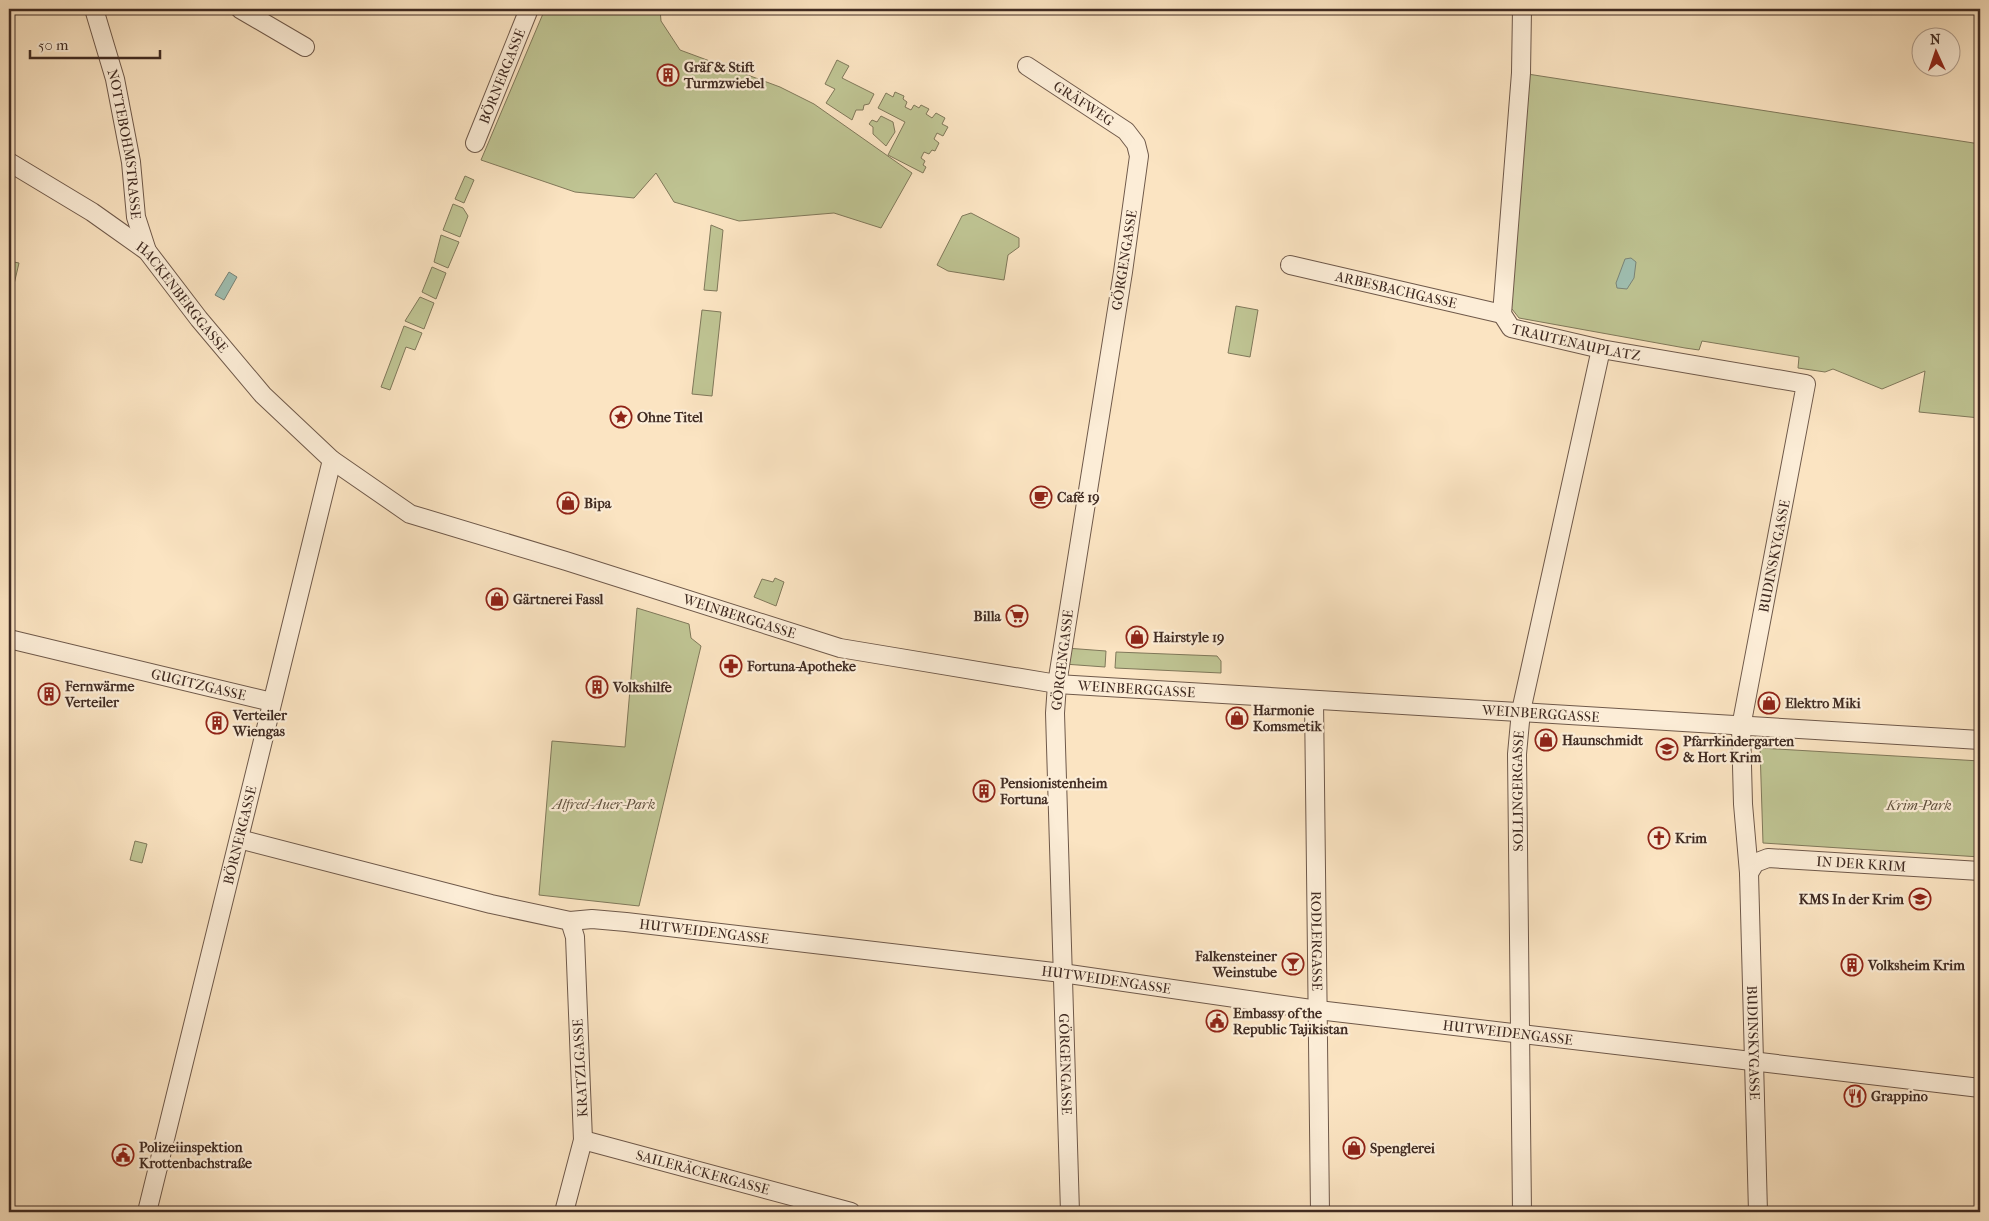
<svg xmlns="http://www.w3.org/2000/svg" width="1989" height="1221" font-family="'IM FELL French Canon',serif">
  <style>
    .green { fill: #bfc493; stroke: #80785a }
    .water { fill: #9fbfb2; stroke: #798478 }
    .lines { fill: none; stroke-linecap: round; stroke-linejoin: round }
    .street-casing { stroke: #6f594a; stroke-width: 20 }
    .street { stroke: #fcedd7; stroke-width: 18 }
    .labels { text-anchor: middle; stroke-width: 4.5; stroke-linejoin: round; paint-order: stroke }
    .poi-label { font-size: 14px; font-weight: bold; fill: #402b22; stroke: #fcedd7; text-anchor: start }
    .street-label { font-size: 14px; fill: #402b22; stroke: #fcedd7 }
    .park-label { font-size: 14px; font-style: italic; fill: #60513e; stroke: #fcedd7 }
  </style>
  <rect width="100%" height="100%" fill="#fbe4c2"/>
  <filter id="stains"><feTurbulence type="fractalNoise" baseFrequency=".004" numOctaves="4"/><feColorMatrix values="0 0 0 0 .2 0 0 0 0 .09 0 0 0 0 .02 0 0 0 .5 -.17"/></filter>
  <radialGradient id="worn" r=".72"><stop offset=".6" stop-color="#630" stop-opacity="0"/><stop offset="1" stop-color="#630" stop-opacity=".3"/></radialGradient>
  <g class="green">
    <polygon points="545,9 660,9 661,21 680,50 780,87 814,104 912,173 881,228 834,213 739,221 674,202 656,173 634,198 575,192 481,160"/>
    <polygon points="837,60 849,66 842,78 874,94 869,104 864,105 863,110 856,110 852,120 826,103 835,89 825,84"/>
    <polygon points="1521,73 1980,144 1980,418 1919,412 1925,371 1882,389 1833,369 1825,372 1798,368 1799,357 1702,341 1699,350 1685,348 1519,318 1512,309 1503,307"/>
    <polygon points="895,92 904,96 903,99 907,102 905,107 911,110 914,105 919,108 921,105 929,109 926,114 932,118 936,113 945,118 942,124 948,127 943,136 937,133 934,139 939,143 935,151 932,150 929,154 924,152 921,158 925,161 923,165 926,167 923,173 888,155 905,122 878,108 886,93 893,97"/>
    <polygon points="881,116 893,122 895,132 886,146 873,134 873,127 869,124 872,120 877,122"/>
    <polygon points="465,176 474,180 464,203 455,199"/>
    <polygon points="453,204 463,208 468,216 460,237 443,230"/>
    <polygon points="971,213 1019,238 1019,247 1008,255 1004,280 948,271 937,265 962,216"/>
    <polygon points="711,225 723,230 717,291 704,290"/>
    <polygon points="441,235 459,242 448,268 434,262"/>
    <polygon points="9,261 19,263 11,297 9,296"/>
    <polygon points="432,267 446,273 436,299 422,292"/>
    <polygon points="420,297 434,303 424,329 405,321"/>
    <polygon points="1236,306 1258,310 1250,357 1228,353"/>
    <polygon points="702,310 721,312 712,396 692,394"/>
    <polygon points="404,326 422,333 415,350 406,347 390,390 381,387"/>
    <polygon points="775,578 784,582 776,606 754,597 762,579 773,582"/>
    <polygon points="637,608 689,624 691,638 701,646 639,906 539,895 552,741 625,747"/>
    <polygon points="1066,648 1106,651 1105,667 1064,664"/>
    <polygon points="1116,652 1217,656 1221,661 1221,673 1115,668"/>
    <polygon points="1760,748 1980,761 1980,857 1763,843"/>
    <polygon points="135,841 147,844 142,863 130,860"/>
  </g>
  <g class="water">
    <polygon points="1631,258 1636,262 1634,278 1627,289 1617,288 1616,283 1625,259"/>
    <polygon points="229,272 237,277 224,300 215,295"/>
  </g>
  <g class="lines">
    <g class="street-casing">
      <g id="street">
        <path id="s1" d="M94,9L115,79L131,162L136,217L147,251"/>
        <polyline points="240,9 305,47"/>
        <path id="s2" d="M1522,9L1521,73L1502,314L1511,328L1601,349L1806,384L1741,727L1743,804L1749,873L1758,1212"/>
        <path id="s3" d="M1027,66L1126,131L1136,144L1139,156L1123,272L1057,684L1055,713L1070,1212"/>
        <path id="s4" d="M475,143L529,9"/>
        <path id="s5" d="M9,162L92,212L147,251L199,319L263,395L332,460L410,514L566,561L840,648L1057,684L1980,740"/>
        <path id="s6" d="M1290,265L1502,314"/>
        <path id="s7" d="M9,639L272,702"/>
        <path id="s8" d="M1314,700L1320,1212"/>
        <path id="s9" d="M239,839L491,904L570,921L592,919L626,922L1062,973L1318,1010L1980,1088"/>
        <path id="s10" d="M1749,873L1755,863L1768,858L1980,871"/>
        <path id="s11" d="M583,1140L851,1212"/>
        <path id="s12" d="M147,1212L332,460"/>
        <polyline points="564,1212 583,1140 575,937 570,921"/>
        <path id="s13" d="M1522,1212L1517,754L1521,711L1601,349"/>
      </g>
    </g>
    <use href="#street" class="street"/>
  </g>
  <defs>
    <g id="building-ring" transform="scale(1.125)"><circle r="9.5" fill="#fcedd7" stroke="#8f2418" stroke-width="1.5"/><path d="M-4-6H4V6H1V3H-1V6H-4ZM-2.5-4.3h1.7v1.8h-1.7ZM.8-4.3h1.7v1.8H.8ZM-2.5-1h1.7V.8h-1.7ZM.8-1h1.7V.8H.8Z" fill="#8f2418"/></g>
    <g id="sight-ring" transform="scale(1.125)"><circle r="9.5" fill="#fcedd7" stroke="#8f2418" stroke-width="1.5"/><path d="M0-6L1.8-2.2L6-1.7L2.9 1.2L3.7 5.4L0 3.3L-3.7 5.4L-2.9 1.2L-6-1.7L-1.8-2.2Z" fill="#8f2418"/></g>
    <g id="cafe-ring" transform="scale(1.125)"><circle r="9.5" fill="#fcedd7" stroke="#8f2418" stroke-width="1.5"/><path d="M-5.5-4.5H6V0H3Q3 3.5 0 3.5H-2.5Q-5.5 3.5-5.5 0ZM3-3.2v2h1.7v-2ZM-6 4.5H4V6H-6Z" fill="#8f2418"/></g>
    <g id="shop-ring" transform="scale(1.125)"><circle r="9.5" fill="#fcedd7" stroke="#8f2418" stroke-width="1.5"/><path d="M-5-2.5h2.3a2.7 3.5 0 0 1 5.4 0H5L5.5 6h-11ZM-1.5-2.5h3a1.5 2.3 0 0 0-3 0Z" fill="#8f2418"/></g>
    <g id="supermarket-ring" transform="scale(1.125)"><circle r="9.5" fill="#fcedd7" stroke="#8f2418" stroke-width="1.5"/><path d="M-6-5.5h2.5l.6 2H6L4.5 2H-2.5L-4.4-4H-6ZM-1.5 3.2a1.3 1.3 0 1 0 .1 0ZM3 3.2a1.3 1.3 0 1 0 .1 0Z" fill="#8f2418"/></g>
    <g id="pharmacy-ring" transform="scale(1.125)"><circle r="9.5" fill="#fcedd7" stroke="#8f2418" stroke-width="1.5"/><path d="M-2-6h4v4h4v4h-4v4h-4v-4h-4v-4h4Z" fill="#8f2418"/></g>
    <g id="school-ring" transform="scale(1.125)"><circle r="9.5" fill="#fcedd7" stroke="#8f2418" stroke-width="1.5"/><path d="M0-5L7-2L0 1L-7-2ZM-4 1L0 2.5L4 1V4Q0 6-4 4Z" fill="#8f2418"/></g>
    <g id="church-ring" transform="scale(1.125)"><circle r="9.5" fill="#fcedd7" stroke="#8f2418" stroke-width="1.5"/><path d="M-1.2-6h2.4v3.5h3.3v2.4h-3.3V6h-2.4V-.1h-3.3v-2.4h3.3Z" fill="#8f2418"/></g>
    <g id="bar-ring" transform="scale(1.125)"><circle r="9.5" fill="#fcedd7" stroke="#8f2418" stroke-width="1.5"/><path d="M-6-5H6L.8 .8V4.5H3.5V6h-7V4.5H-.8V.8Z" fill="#8f2418"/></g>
    <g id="civic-ring" transform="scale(1.125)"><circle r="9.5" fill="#fcedd7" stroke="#8f2418" stroke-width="1.5"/><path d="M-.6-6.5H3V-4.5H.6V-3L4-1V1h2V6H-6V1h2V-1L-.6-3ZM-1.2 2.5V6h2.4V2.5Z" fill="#8f2418"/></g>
    <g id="restaurant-ring" transform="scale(1.125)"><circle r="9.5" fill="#fcedd7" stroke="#8f2418" stroke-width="1.5"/><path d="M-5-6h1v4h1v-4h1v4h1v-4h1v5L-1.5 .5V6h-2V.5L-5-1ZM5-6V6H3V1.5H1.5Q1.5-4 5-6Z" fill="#8f2418"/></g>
  </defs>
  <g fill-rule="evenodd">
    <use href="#building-ring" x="668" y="75"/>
    <use href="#sight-ring" x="621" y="417"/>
    <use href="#cafe-ring" x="1041" y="497"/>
    <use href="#shop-ring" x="568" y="503"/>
    <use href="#shop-ring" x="497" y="599"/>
    <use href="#supermarket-ring" x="1017" y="616"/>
    <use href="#shop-ring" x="1137" y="637"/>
    <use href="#pharmacy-ring" x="731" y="666"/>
    <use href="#building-ring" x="597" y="687"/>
    <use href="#building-ring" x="49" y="694"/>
    <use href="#shop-ring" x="1769" y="703"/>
    <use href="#shop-ring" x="1237" y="718"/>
    <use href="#building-ring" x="217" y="723"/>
    <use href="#shop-ring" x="1546" y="740"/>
    <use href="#school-ring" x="1667" y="749"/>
    <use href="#building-ring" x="984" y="791"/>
    <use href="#church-ring" x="1659" y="838"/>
    <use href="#school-ring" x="1920" y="899"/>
    <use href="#bar-ring" x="1293" y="964"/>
    <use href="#building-ring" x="1852" y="965"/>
    <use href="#civic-ring" x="1217" y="1021"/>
    <use href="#restaurant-ring" x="1855" y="1096"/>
    <use href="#shop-ring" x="1354" y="1148"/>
    <use href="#civic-ring" x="123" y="1155"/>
  </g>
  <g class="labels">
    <g class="poi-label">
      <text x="684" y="72">Gräf &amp; Stift<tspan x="684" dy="16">Turmzwiebel</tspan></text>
      <text x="637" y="422">Ohne Titel</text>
      <text x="1057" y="502">Café 19</text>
      <text x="584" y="508">Bipa</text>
      <text x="513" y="604">Gärtnerei Fassl</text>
      <text x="1001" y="621" text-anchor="end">Billa</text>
      <text x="1153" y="642">Hairstyle 19</text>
      <text x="747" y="671">Fortuna-Apotheke</text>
      <text x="65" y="691">Fernwärme<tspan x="65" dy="16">Verteiler</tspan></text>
      <text x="613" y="692">Volkshilfe</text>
      <text x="1785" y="708">Elektro Miki</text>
      <text x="1253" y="715">Harmonie<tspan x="1253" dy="16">Komsmetik</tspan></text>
      <text x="233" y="720">Verteiler<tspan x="233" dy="16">Wiengas</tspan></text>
      <text x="1562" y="745">Haunschmidt</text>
      <text x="1683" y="746">Pfarrkindergarten<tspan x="1683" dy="16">&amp; Hort Krim</tspan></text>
      <text x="1000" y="788">Pensionistenheim<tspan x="1000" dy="16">Fortuna</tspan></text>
      <text x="1675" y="843">Krim</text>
      <text x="1904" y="904" text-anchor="end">KMS In der Krim</text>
      <text x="1277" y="961" text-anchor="end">Falkensteiner<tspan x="1277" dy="16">Weinstube</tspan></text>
      <text x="1868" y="970">Volksheim Krim</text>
      <text x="1233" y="1018">Embassy of the<tspan x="1233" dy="16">Republic Tajikistan</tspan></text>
      <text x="1871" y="1101">Grappino</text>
      <text x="139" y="1152">Polizeiinspektion<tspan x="139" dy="16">Krottenbachstraße</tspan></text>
      <text x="1370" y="1153">Spenglerei</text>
    </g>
    <g class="street-label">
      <text dy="5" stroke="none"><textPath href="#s4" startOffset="72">BÖRNERGASSE</textPath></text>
      <text dy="5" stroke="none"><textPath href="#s3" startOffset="68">GRÄFWEG</textPath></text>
      <text dy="5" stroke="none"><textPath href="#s1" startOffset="139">NOTTEBOHMSTRASSE</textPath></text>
      <text transform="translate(1124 260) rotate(-81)" y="5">GÖRGENGASSE</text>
      <text dy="5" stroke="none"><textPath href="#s6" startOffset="109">ARBESBACHGASSE</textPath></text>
      <text dy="5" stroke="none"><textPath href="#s5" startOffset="222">HACKENBERGGASSE</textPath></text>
      <text dy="5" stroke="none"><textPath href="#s2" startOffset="389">TRAUTENAUPLATZ</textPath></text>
      <text transform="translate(1774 556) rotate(-79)" y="5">BUDINSKYGASSE</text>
      <text dy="5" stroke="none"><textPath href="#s5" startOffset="884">WEINBERGGASSE</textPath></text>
      <text transform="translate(1062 660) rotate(-83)" y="5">GÖRGENGASSE</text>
      <text dy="5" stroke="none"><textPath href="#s7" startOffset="195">GUGITZGASSE</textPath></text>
      <text dy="5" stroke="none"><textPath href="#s5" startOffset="1289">WEINBERGGASSE</textPath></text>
      <text dy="5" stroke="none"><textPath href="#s5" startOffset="1694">WEINBERGGASSE</textPath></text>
      <text dy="5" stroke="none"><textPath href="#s13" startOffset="421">SOLLINGERGASSE</textPath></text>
      <text dy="5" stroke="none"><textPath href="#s12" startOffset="388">BÖRNERGASSE</textPath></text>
      <text dy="5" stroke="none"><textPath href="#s10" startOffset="119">IN DER KRIM</textPath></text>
      <text dy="5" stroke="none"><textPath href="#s9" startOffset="476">HUTWEIDENGASSE</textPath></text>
      <text dy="5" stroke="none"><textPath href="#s8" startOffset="241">RODLERGASSE</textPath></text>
      <text dy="5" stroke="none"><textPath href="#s9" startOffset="881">HUTWEIDENGASSE</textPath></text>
      <text dy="5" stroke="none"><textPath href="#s9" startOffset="1286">HUTWEIDENGASSE</textPath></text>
      <text dy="5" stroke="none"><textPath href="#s2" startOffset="1288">BUDINSKYGASSE</textPath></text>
      <text dy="5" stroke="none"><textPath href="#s3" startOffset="1062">GÖRGENGASSE</textPath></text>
      <text transform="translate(580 1068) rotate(-93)" y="5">KRATZLGASSE</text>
      <text dy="5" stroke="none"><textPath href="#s11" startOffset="124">SAILERÄCKERGASSE</textPath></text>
    </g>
    <g class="park-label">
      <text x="604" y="809">Alfred-Auer-Park</text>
      <text x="1919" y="810">Krim-Park</text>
    </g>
  </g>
  <rect width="1989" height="1221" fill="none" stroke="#fbe4c2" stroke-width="30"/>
  <rect x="10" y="10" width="1969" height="1201" fill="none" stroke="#402b22" stroke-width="2.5"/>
  <rect x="15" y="15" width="1959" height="1191" fill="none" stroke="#402b22"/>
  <g transform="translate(1936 52) rotate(357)"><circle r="24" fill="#fcedd7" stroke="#b19f8f"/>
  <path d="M0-4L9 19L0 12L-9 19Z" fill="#8f2418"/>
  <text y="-8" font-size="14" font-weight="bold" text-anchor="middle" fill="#402b22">N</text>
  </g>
  <path d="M30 50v8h130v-8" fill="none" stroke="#402b22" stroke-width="2.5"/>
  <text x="38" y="50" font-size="15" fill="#402b22" stroke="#fcedd7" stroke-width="4" paint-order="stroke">50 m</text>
  <rect width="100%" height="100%" filter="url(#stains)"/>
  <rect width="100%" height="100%" fill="url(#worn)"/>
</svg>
